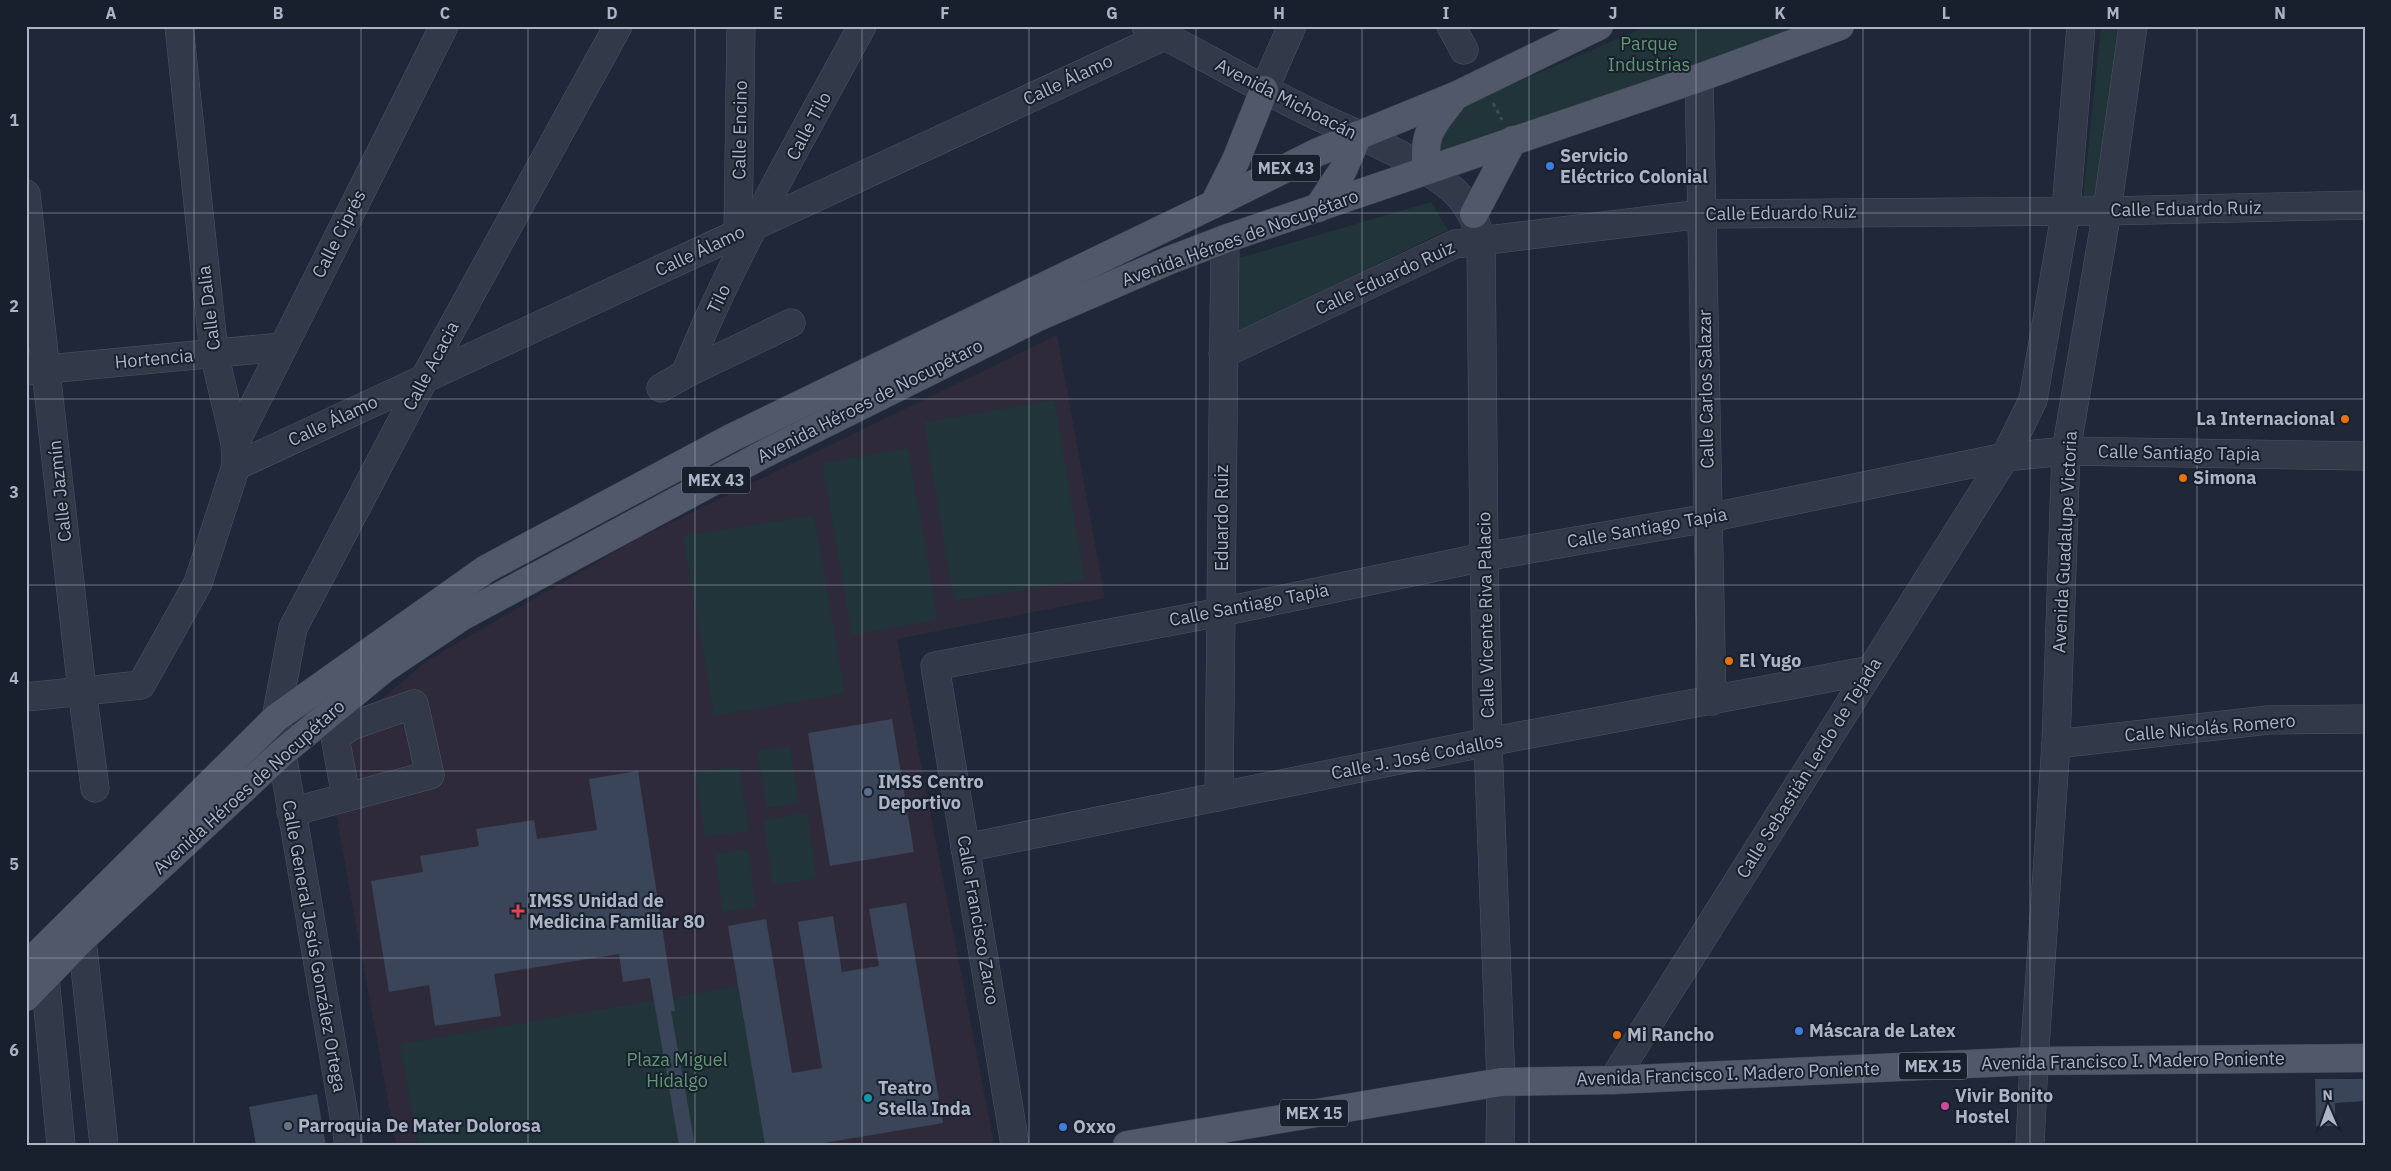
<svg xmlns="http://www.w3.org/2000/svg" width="2391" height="1171" font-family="'IBM Plex Sans',sans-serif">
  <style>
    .medical { fill: #2e2a39 }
    .green { fill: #203439 }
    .building { fill: #3a4559 }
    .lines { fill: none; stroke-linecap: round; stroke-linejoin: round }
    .minor-casing { stroke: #4d5464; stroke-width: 29 }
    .major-casing { stroke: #3c4352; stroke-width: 29 }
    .path { stroke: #3b5054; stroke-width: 3; stroke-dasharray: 4 4; stroke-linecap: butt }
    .minor { stroke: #323949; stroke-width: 28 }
    .major { stroke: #505869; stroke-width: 28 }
    .grid { fill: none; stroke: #acb4c6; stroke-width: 1; stroke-opacity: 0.55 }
    .shop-dot { fill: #3f7fe0; stroke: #181f2d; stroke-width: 2 }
    .food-dot { fill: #e8710a; stroke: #181f2d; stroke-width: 2 }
    .service-dot { fill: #5c6f8a; stroke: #181f2d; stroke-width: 2 }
    .health-dot { fill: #e0444e; stroke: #181f2d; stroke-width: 2 }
    .culture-dot { fill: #0f9aa8; stroke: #181f2d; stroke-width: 2 }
    .hotel-dot { fill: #d1479c; stroke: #181f2d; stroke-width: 2 }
    .worship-dot { fill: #6b7280; stroke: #181f2d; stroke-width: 2 }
    .labels { text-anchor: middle; stroke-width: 4; stroke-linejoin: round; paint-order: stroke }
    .shield { fill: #181f2d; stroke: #808798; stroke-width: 1 }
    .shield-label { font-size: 16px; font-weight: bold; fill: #acb4c6 }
    .park-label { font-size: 18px; fill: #639773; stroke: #181f2d }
    .street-label { font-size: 18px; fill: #acb4c6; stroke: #181f2d }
    .poi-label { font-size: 18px; font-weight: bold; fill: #acb4c6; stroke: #181f2d; text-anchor: start }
    .neatline { fill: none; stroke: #acb4c6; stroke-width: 2 }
    .grid-label { font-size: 16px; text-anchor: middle; font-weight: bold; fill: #acb4c6 }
  </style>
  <rect width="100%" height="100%" fill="#1f2738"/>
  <polygon class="medical" points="1057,335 1105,598 897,639 994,1144 396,1145 324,748 428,660 637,539"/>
  <g class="green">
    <polygon points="1647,26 1803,26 1437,159 1435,133 1462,106"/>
    <polygon points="2101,26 2123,26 2096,199 2083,198"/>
    <polygon points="1431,202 1448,230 1239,331 1236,259"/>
    <polygon points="1054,400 1085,580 954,601 924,422"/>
    <polygon points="908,448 938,620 852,635 822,463"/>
    <polygon points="814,515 845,694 714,716 683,536"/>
    <polygon points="790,746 799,803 766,808 757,750"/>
    <polygon points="739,766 749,831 705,837 695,772"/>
    <polygon points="807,813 817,879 773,885 763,820"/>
    <polygon points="748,849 756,907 723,912 715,854"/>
    <polygon points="738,986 765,1145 418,1145 400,1044"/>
  </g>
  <g class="building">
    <polygon points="892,719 914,852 830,866 808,733"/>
    <polygon points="638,771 675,1011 671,1011 695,1145 679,1145 650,978 623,982 619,954 494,974 501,1016 435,1026 429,985 389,992 371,881 423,872 420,856 479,846 476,829 534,820 537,839 597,830 589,779"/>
    <polygon points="906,903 943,1123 812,1145 765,1145 728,926 766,919 792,1073 822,1068 798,922 833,916 842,972 879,966 869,909"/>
    <polygon points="2315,1079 2365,1079 2365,1101 2335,1103 2335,1126 2316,1126"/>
    <polygon points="317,1094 326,1145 256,1145 249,1107"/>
  </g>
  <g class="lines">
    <g class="minor-casing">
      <g id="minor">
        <path d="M1146,26C1200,54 1252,84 1307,111C1356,135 1411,154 1453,190C1469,205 1477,221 1481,242L1484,557L1488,742L1501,1082L1500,1145"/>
        <polyline points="1451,26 1464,50"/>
        <polyline points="1699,78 1712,701"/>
        <polyline points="1264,90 1292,26"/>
        <polyline points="26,194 82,690 95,788"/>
        <polyline points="738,233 741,26"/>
        <polyline points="1223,354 1455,244 1702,214 2107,211 2365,205"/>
        <polyline points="26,371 282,347"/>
        <path d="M685,374C733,254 801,140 862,26"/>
        <polyline points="661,388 685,374 791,323"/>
        <polyline points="235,443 444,26"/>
        <polyline points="236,466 1164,36 1164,26"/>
        <polyline points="26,697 141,685 198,583 236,466 235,443 214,353 179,26"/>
        <polyline points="2056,744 2268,720 2365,719"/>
        <polyline points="1219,797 1225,239"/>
        <polyline points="291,812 430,775 414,704 351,726 335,737 346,797"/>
        <polyline points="965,848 1488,742 1871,670"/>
        <polyline points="82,939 104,1145"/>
        <polyline points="45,977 61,1145"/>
        <polyline points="1613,1080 2005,457 2033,400 2066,210 2081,26"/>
        <polyline points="349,1145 276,718 293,628 424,379 618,26"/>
        <polyline points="1015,1145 935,666 1221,612 1484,557 1708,518 2005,457 2066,451 2365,456"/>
        <polyline points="2030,1145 2034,1061 2056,744 2066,451 2107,211 2133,26"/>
      </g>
    </g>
    <g class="major-casing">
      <g id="major">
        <path d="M1427,170C1422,131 1433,126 1455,96"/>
        <polyline points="1214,204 1236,160 1264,90"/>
        <polyline points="1318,208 1343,170 1358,135"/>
        <polyline points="1474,214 1513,140"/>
        <polyline points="26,966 276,718 486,569 731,438 1214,204 1318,152 1455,96 1599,26"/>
        <polyline points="26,997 82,939 283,752 385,668 461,617 762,455 1036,318 1170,260 1225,239 1699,78 1840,26"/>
        <polyline points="1127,1145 1501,1082 1613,1080 2034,1061 2365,1058"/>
      </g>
    </g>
    <polyline class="path" points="1493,103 1502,120"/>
    <use href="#minor" class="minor"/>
    <use href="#major" class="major"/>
  </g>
  <path class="grid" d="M194,26V1145M361,26V1145M528,26V1145M695,26V1145M862,26V1145M1029,26V1145M1196,26V1145M1362,26V1145M1529,26V1145M1696,26V1145M1863,26V1145M2030,26V1145M2197,26V1145M26,213H2365M26,399H2365M26,585H2365M26,771H2365M26,958H2365"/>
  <g class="shop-dot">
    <circle cx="1550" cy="166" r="5"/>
    <circle cx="1799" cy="1031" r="5"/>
    <circle cx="1063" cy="1127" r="5"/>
  </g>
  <g class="food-dot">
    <circle cx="2345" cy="419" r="5"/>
    <circle cx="2183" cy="478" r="5"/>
    <circle cx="1729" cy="661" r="5"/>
    <circle cx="1617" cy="1035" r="5"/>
  </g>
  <circle class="service-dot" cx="868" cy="792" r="5"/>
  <path class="health-dot" d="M515.5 903.5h5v5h5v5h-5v5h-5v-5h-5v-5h5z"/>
  <circle class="culture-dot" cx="868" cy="1098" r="5"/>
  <circle class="hotel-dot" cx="1945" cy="1106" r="5"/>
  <circle class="worship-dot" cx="288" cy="1126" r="5"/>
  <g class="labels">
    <g class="shield">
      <rect x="1252" y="154.5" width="68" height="27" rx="4"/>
      <rect x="682" y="466.5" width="68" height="27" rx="4"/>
      <rect x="1899" y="1052.5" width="68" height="27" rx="4"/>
      <rect x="1280" y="1099.5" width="68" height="27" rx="4"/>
    </g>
    <g class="shield-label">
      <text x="1286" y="174">MEX 43</text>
      <text x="716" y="486">MEX 43</text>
      <text x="1933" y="1072">MEX 15</text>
      <text x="1314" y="1119">MEX 15</text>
    </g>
    <g class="park-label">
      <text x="1649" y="50">Parque<tspan x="1649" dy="21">Industrias</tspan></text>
      <text x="677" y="1066">Plaza Miguel<tspan x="677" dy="21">Hidalgo</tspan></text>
    </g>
    <g class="street-label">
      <text transform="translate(1068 80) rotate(-25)" y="6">Calle Álamo</text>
      <text transform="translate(1286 99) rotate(27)" y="6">Avenida Michoacán</text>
      <text transform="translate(809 126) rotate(-62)" y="6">Calle Tilo</text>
      <text transform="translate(740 130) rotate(-89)" y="6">Calle Encino</text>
      <text transform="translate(2186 209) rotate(-1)" y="6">Calle Eduardo Ruiz</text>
      <text transform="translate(1781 213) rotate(-1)" y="6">Calle Eduardo Ruiz</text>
      <text transform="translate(339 234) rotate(-63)" y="6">Calle Ciprés</text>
      <text transform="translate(1240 238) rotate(-20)" y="6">Avenida Héroes de Nocupétaro</text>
      <text transform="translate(700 251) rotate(-25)" y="6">Calle Álamo</text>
      <text transform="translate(1385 278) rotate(-25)" y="6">Calle Eduardo Ruiz</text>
      <text transform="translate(719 299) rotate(-64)" y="6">Tilo</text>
      <text transform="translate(209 308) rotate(-97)" y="6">Calle Dalia</text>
      <text transform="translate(154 359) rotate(-5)" y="6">Hortencia</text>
      <text transform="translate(431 366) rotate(-62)" y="6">Calle Acacia</text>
      <text transform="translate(1706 389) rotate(-91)" y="6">Calle Carlos Salazar</text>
      <text transform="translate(870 401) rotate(-27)" y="6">Avenida Héroes de Nocupétaro</text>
      <text transform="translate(333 421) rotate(-25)" y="6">Calle Álamo</text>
      <text transform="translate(2179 453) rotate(1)" y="6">Calle Santiago Tapia</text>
      <text transform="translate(60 491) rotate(-96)" y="6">Calle Jazmín</text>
      <text transform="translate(1222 518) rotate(-90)" y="6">Eduardo Ruiz</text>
      <text transform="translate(1647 528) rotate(-10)" y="6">Calle Santiago Tapia</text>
      <text transform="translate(2065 542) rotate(-87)" y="6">Avenida Guadalupe Victoria</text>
      <text transform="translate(1249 605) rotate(-11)" y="6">Calle Santiago Tapia</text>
      <text transform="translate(1486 615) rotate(-91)" y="6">Calle Vicente Riva Palacio</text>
      <text transform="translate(2210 728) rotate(-5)" y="6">Calle Nicolás Romero</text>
      <text transform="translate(1417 757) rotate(-11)" y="6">Calle J. José Codallos</text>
      <text transform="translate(1809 768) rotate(-58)" y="6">Calle Sebastián Lerdo de Tejada</text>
      <text transform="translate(249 787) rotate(-42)" y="6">Avenida Héroes de Nocupétaro</text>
      <text transform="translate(978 920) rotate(80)" y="6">Calle Francisco Zarco</text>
      <text transform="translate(314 946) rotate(80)" y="6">Calle General Jesús González Ortega</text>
      <text transform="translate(2133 1061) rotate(-1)" y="6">Avenida Francisco I. Madero Poniente</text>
      <text transform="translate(1728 1074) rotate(-2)" y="6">Avenida Francisco I. Madero Poniente</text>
    </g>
    <g class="poi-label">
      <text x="1560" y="162">Servicio<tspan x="1560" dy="21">Eléctrico Colonial</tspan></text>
      <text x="2335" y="425" text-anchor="end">La Internacional</text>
      <text x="2193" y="484">Simona</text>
      <text x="1739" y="667">El Yugo</text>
      <text x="878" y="788">IMSS Centro<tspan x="878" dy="21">Deportivo</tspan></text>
      <text x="529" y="907">IMSS Unidad de<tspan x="529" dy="21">Medicina Familiar 80</tspan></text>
      <text x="1809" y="1037">Máscara de Latex</text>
      <text x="1627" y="1041">Mi Rancho</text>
      <text x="878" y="1094">Teatro<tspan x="878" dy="21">Stella Inda</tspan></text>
      <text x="1955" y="1102">Vivir Bonito<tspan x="1955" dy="21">Hostel</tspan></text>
      <text x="298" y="1132">Parroquia De Mater Dolorosa</text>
      <text x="1073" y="1133">Oxxo</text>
    </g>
  </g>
  <rect width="2391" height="1171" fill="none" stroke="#181f2d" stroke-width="55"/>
  <g transform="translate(2328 1108) rotate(358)" stroke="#181f2d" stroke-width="4" paint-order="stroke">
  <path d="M0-4L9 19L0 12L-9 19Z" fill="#acb4c6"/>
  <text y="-8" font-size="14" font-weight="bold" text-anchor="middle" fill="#acb4c6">N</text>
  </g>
  <rect x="28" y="28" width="2336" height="1116" class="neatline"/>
  <g class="grid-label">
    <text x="111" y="19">A</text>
    <text x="278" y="19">B</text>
    <text x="445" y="19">C</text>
    <text x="612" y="19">D</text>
    <text x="778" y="19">E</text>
    <text x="945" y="19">F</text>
    <text x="1112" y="19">G</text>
    <text x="1279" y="19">H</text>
    <text x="1446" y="19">I</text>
    <text x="1613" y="19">J</text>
    <text x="1780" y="19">K</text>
    <text x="1946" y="19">L</text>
    <text x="2113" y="19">M</text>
    <text x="2280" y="19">N</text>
    <text x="14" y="126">1</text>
    <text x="14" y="312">2</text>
    <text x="14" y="498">3</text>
    <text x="14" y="684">4</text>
    <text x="14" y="870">5</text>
    <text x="14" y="1056">6</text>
  </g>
</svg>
